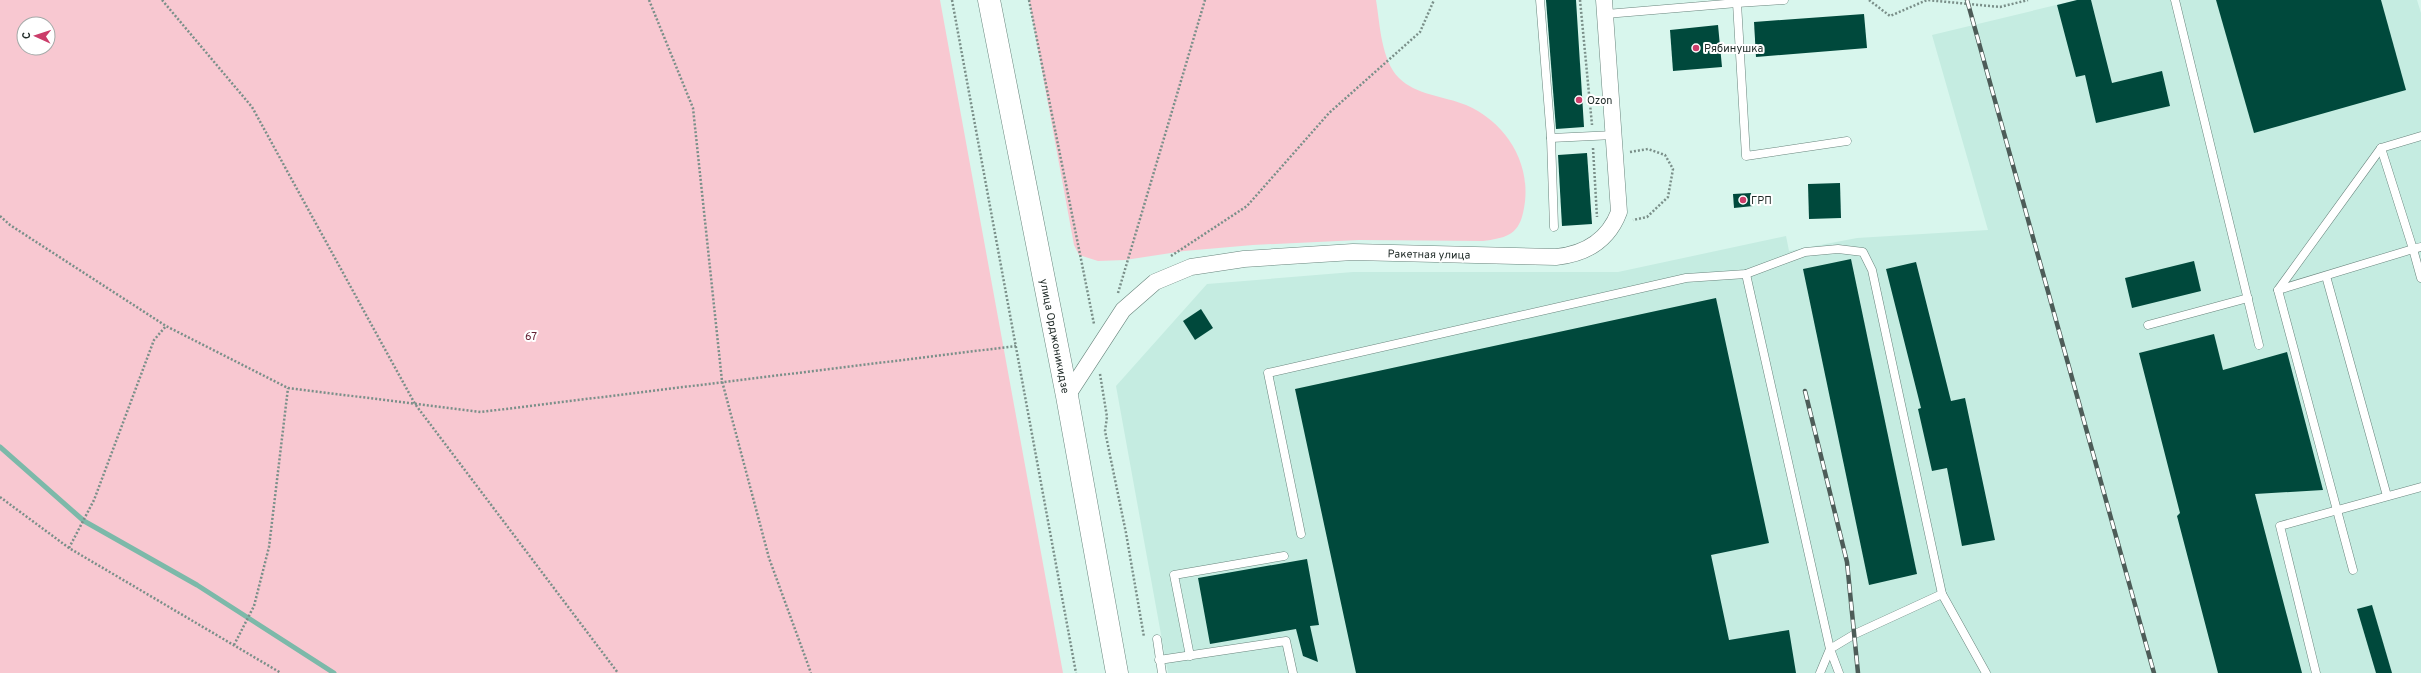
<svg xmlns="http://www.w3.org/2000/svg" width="2421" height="673" font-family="Overpass,sans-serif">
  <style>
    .built { fill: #c5ece1 }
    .green { fill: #f8c8d1; fill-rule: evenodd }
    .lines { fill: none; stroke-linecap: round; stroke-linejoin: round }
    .stream { stroke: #7cb9a9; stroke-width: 5 }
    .building { fill: #00493c }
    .service-casing { stroke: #69857d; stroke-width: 9 }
    .minor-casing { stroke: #69857d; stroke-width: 17 }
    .primary-casing { stroke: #69857d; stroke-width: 23 }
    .path { stroke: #7a8f89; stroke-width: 2.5; stroke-dasharray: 2 2; stroke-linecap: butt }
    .service { stroke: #fff; stroke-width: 8 }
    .minor { stroke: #fff; stroke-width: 16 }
    .primary { stroke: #fff; stroke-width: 22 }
    .rail-casing { stroke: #4d5c58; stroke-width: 4.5 }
    .rail { stroke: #fff; stroke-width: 3; stroke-dasharray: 9; stroke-linecap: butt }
    .poi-dot { fill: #cb3d6a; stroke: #fff; stroke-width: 1.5 }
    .labels { text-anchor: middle; stroke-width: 4; stroke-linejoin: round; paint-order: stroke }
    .poi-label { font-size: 11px; fill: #1f2a27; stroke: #fff; text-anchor: start }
    .street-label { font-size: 11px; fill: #1f2a27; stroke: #fff }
    .park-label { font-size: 11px; fill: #652235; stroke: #fff }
  </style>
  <rect width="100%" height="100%" fill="#d8f6ed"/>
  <polygon class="built" points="2077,0 2417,0 2421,13 2421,673 1168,673 1116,386 1207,284 1353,272 1618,272 1786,236 1789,251 1857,238 1988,230 1932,35"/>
  <g class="green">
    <path d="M0,0H940L1063,673H0ZM24,24H48V48H24Z"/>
    <path d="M1029,0H1376C1380,24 1381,60 1399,78C1416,95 1444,96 1466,105C1508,123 1534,167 1523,213C1518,236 1504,238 1483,241L1359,240L1253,245L1184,251L1125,260L1098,261L1079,255L1074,245Z"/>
  </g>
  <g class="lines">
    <polyline class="stream" points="0,447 84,521 197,585 334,673"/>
  </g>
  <g class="building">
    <polygon points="1546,0 1576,0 1584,127 1556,129"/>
    <polygon points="2077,0 2091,0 2112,83 2162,71 2170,106 2096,123 2085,75 2076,77 2057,5"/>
    <polygon points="2216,0 2381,0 2406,90 2254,133"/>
    <polygon points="1864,14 1867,48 1756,57 1754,22"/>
    <polygon points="1718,25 1722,67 1673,71 1670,30"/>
    <polygon points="1587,153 1592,224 1562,226 1558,155"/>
    <polygon points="1840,183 1841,218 1809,219 1808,184"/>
    <polygon points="1751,193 1753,206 1734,208 1733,194"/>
    <polygon points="1851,259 1917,574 1869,585 1803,269"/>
    <polygon points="2194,261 2201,291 2132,308 2125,278"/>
    <polygon points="1916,262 1951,401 1965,398 1995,540 1962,546 1947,468 1932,471 1918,409 1921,408 1886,269"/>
    <polygon points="1716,298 1769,543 1711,555 1729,640 1789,630 1796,673 1356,673 1295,389"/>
    <polygon points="1201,309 1213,328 1195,340 1183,321"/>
    <polygon points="2214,334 2223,370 2287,352 2323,490 2255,494 2302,673 2218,673 2177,516 2180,513 2139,353"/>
    <polygon points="1307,559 1319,625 1310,626 1318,662 1303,656 1296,629 1210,644 1198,578"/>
    <polygon points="2372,605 2392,673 2376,673 2357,609"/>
  </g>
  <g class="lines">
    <g class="service-casing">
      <g id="service">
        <polyline points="1540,0 1551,138 1554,227"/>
        <polyline points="1784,0 1737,3 1746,156 1847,141"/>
        <polyline points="2175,0 2259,345"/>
        <polyline points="1606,14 1737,3 1735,0"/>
        <polyline points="2421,136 2381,148 2413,249 2421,247"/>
        <polyline points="1551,138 1614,135"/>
        <polyline points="1746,274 1830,649 1820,673"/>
        <polyline points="2326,276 2387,496"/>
        <polyline points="2278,290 2413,249 2421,278"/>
        <polyline points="2148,325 2248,298"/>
        <polyline points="1301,534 1268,373 1686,278 1746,274 1805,252 1838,249 1863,252 1872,270 1942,594"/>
        <polyline points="2353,570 2278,290 2381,148"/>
        <polyline points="1157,639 1162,673"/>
        <polyline points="1190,656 1174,575 1284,556"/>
        <polyline points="1159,660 1286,641 1293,673"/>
        <polyline points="1839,673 1830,649 1855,634 1942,594 1986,673"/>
        <polyline points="2316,673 2280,526 2421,487"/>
      </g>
    </g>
    <g class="minor-casing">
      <path id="minor" d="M1067,396L1123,310L1155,282L1191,267L1244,259L1353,252L1556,257C1585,254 1608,241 1619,212L1604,0"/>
    </g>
    <g class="primary-casing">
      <polyline id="primary" points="989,0 1067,396 1117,673"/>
    </g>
    <g class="path">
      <polyline points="162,0 252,107 415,404 618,673"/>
      <polyline points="649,0 693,108 722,381 769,558 811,673"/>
      <polyline points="952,0 1076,673"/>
      <polyline points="1029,0 1094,324"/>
      <polyline points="1580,0 1592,125"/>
      <polyline points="1869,0 1890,16 1927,0 2000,7 2028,0"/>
      <polyline points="1593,148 1597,217"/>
      <polyline points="1630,152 1648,149 1665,155 1673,169 1668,197 1647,217 1633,220"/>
      <polyline points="0,216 10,225 166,326 288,388 481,412 1016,346"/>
      <polyline points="1171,256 1247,206 1329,113 1420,32 1434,0"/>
      <polyline points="1118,293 1205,0"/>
      <polyline points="1100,374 1107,417 1105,431 1126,533 1144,637"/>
      <polyline points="0,497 69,548 281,673"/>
      <polyline points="69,548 94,500 154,340 166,326"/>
      <polyline points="234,645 254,606 269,547 288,388"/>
    </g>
    <use href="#service" class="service"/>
    <use href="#minor" class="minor"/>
    <use href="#primary" class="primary"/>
    <g class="rail-casing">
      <g id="rail">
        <polyline points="1967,0 2154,673"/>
        <polyline points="1805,391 1847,562 1858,673"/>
      </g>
    </g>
    <use href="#rail" class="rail"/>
  </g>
  <g class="poi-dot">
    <circle cx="1696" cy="48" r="4"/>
    <circle cx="1579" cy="100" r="4"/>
    <circle cx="1743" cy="200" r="4"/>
  </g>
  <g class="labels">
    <g class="poi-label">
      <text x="1704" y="52">Рябинушка</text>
      <text x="1587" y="104">Ozon</text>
      <text x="1751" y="204">ГРП</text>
    </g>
    <g class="street-label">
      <text transform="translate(1429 254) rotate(1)" y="4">Ракетная улица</text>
      <text transform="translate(1055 336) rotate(79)" y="4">улица Орджоникидзе</text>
    </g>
    <g class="park-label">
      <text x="531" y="340">67</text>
    </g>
  </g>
  <g transform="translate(36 36) rotate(273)"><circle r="19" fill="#ffffff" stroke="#a5aaa9"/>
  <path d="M0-3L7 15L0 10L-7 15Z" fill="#cb3d6a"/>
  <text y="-6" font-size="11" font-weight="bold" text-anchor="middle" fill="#1f2a27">С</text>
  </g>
</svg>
